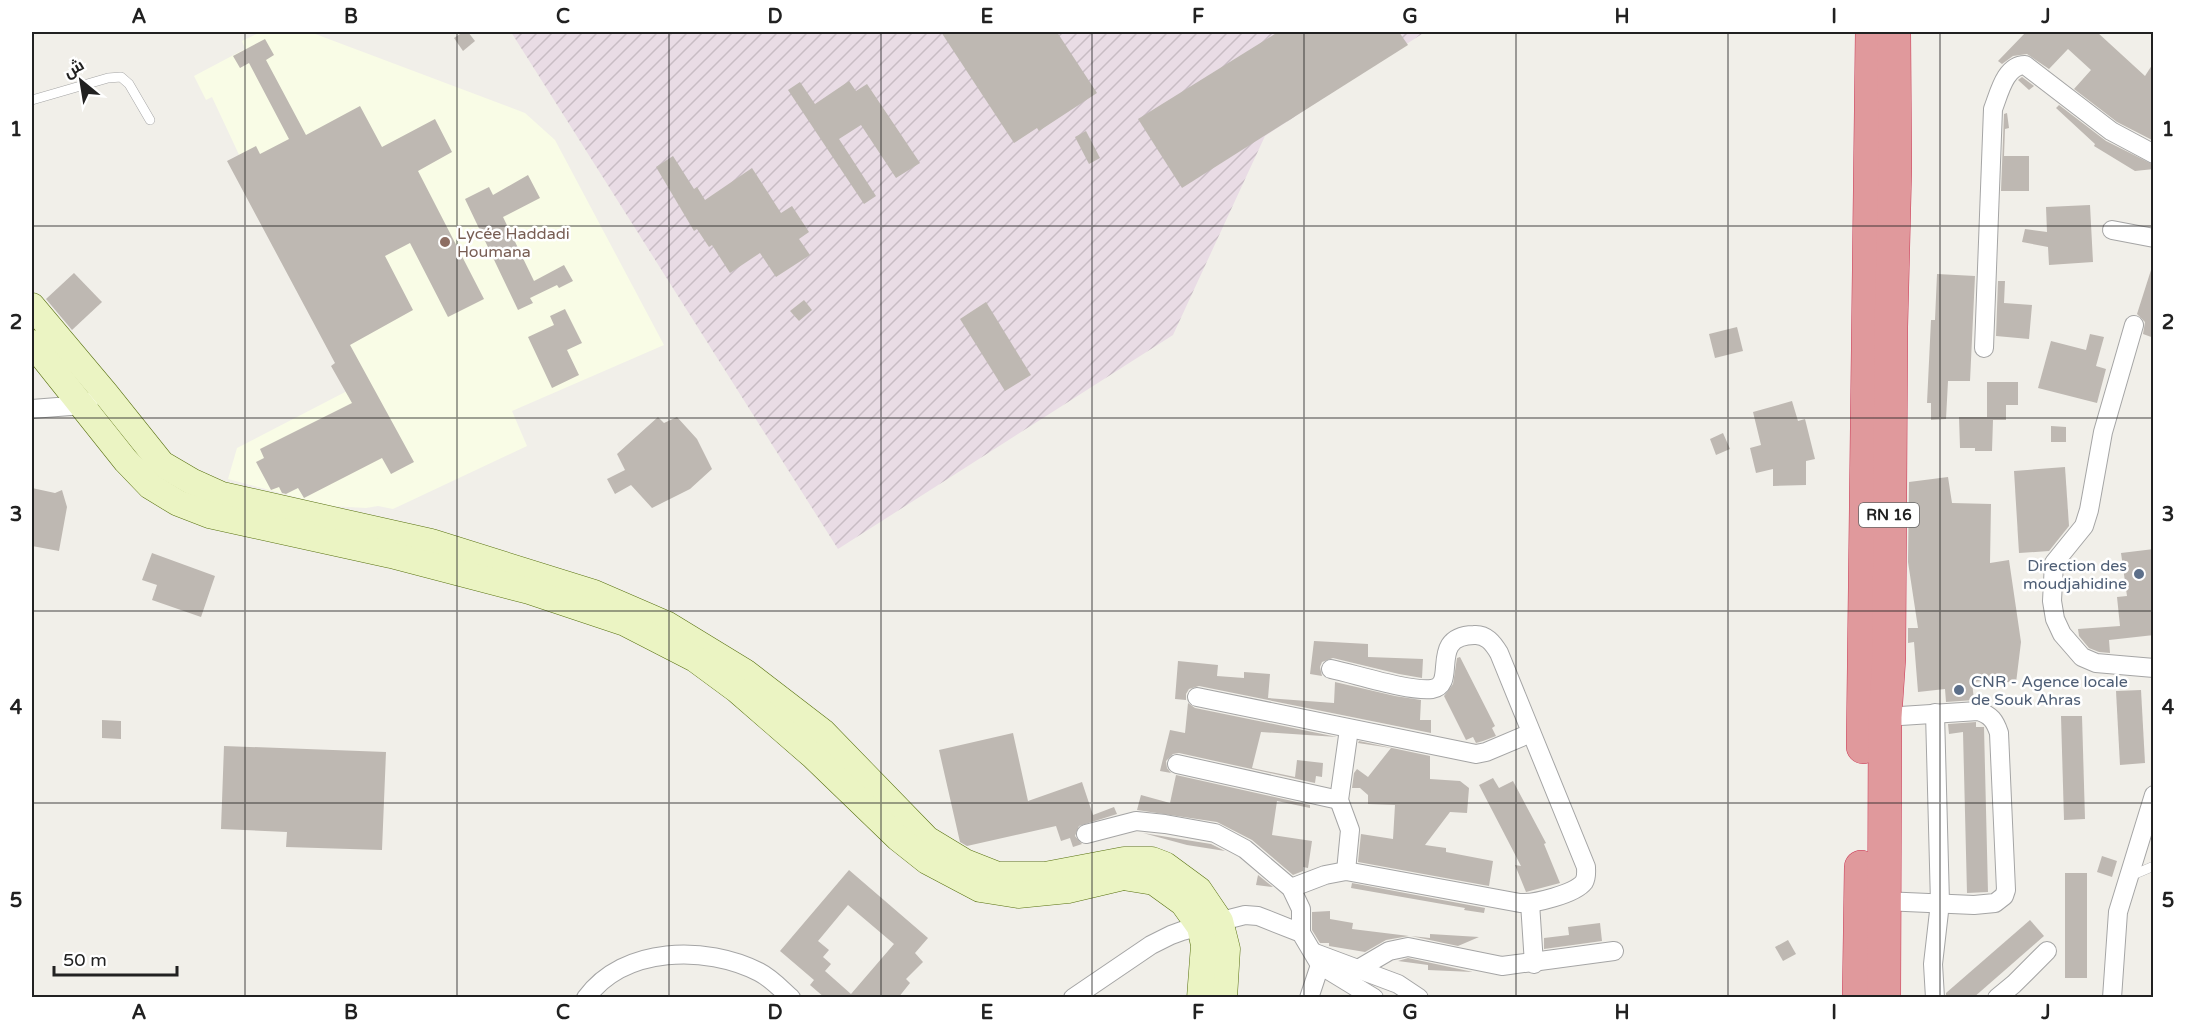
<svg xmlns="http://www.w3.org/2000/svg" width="2185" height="1029" font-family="'Varela Round',Cairo,sans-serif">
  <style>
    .industrial { fill: url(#industrial-furrows) }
    .education { fill: #f9fce6 }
    .building { fill: #beb8b2; fill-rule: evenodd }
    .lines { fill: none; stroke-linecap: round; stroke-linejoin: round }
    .lane-casing { stroke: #a5a5a5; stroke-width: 10 }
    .street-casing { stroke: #a5a5a5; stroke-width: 20 }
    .secondary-casing { stroke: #587110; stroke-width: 27 }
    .highway-casing { stroke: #cb3956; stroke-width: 34 }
    .lane { stroke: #fff; stroke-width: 9 }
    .street { stroke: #fff; stroke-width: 18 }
    .secondary { stroke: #ebf4c3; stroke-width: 26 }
    .highway { stroke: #e0999c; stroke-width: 33 }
    .grid { fill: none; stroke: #212121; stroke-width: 1.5; stroke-opacity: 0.55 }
    .education-dot { fill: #8d6e63; stroke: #fff; stroke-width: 2 }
    .service-dot { fill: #5c6f8a; stroke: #fff; stroke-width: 2 }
    .labels { text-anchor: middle; stroke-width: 5; stroke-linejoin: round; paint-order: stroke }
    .shield { fill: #fff; stroke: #646464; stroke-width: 1.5 }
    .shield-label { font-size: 15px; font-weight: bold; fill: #212121 }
    .education-label { font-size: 16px; fill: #785e54; stroke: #fff; text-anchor: start }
    .service-label { font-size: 16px; fill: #4e5e75; stroke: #fff; text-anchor: end }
    .neatline { fill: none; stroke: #212121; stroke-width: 2 }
    .grid-label { font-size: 20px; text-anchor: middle; font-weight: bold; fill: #212121 }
  </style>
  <defs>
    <pattern id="industrial-furrows" width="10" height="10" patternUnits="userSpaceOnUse" patternTransform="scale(1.5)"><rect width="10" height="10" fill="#e9dce5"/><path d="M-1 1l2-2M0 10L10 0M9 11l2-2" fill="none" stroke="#c8bcc4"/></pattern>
  </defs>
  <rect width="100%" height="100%" fill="#f1efe9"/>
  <polygon class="industrial" points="511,32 1425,32 1265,136 1173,335 838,549"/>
  <polygon class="education" points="261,32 310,32 525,113 555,140 664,345 512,411 527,446 393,509 378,506 366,508 330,506 228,479 237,448 349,390 212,97 206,100 194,76 245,49 242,41"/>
  <g class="building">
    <polygon points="463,32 468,32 475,41 463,51 454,38"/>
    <polygon points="941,32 1057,32 1097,93 1039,131 1037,128 1014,143"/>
    <polygon points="1278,32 1399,32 1408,45 1182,188 1138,119"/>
    <polygon points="2026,32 2097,32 2145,76 2154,62 2154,141 2117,122 2074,89 2091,70 2068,49 2049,69 2027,54 2013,56 2002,64 1998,61"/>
    <polygon points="265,39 274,55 266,60 306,135 360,106 382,147 435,119 452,152 418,171 484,299 448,317 410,243 385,256 413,310 350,345 414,462 391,474 382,458 304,498 298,488 286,494 282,493 279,487 271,490 256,462 264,458 260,449 352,403 331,366 335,363 227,161 256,146 260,154 289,139 249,63 240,68 233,56"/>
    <polygon points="2022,77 2034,86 2029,90 2018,80"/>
    <polygon points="849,81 856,91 867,84 920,163 896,178 861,125 839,139 876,196 864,204 788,90 800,82 815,104"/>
    <polygon points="2059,105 2106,141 2154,165 2154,169 2135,171 2094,146 2095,144 2056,108"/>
    <polygon points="2007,113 2009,128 2005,129 2004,156 2029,156 2029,191 2001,191 2004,114"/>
    <polygon points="1086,131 1100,158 1089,164 1075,137"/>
    <polygon points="673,156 694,189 697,187 705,200 752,168 781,213 792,206 809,232 799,239 810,255 776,277 760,253 730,273 712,245 709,247 697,229 694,231 656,167"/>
    <polygon points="528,175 540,198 503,217 534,281 564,265 573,281 559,288 557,285 530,298 533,303 518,310 465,199 489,187 493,195"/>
    <polygon points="2090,205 2093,262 2049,265 2048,247 2022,242 2025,229 2047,232 2046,207"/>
    <polygon points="2151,270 2154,270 2154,338 2143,334 2145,322 2137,314"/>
    <polygon points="74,273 102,302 72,330 46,299"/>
    <polygon points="1937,274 1975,276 1970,381 1948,381 1946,419 1931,420 1931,403 1927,403 1931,320 1935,320"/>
    <polygon points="1998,281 2005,281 2004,303 2032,305 2029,339 1996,336"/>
    <polygon points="804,300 812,310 799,321 790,311"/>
    <polygon points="986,302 1031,375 1005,391 960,319"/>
    <polygon points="565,309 582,343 567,350 579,375 552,388 528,337 554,325 550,316"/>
    <polygon points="1737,327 1743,351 1715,358 1709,334"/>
    <polygon points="2090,334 2104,337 2096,366 2106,369 2097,403 2038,388 2051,341 2086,350"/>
    <polygon points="1987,382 2018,382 2018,405 2006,405 2006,420 1993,420 1992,451 1975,451 1975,448 1960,448 1959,417 1987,417"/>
    <polygon points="1792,401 1798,421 1805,419 1815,459 1806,461 1806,485 1773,486 1773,469 1756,473 1750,448 1761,445 1753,412"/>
    <polygon points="658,417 664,423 677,417 697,439 712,469 690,489 652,508 631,485 615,494 607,479 625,470 617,454"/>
    <polygon points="2051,426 2066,427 2066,442 2051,442"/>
    <polygon points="1723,433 1730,449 1716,455 1710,439"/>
    <polygon points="2065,467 2069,526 2049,551 2019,553 2014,471"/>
    <polygon points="1948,477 1952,503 1991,504 1990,563 2009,560 2021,642 2016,683 1992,680 1972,682 1974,700 1946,702 1945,689 1918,692 1914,642 1908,643 1908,628 1918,628 1908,562 1909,482"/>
    <polygon points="32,488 55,493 62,490 67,507 59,551 32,546"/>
    <polygon points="2154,549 2154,635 2109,640 2110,653 2099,652 2089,648 2079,636 2078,629 2120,626 2117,597 2127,596 2121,553"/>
    <polygon points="152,553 215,576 201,617 152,600 157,585 142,580"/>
    <polygon points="1314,641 1368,644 1368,657 1423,659 1422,678 1399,674 1333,658 1322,662 1320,667 1322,676 1310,674"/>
    <polygon points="1460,657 1495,726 1492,728 1496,736 1483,741 1476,743 1473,737 1466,740 1444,696 1453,684 1457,658"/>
    <polygon points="1178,661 1218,665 1217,676 1244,678 1244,672 1270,674 1268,698 1334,703 1335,682 1395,696 1421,700 1420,720 1431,720 1431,733 1199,686 1189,689 1186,694 1186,700 1175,699"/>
    <polygon points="2141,690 2145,763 2120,765 2116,691"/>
    <polygon points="1188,703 1195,708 1337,737 1261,732 1252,768 1295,777 1297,760 1323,763 1322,777 1316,776 1315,783 1179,753 1173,754 1166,761 1167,768 1171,773 1160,771 1170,730 1185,733"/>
    <polygon points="2061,716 2082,716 2085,819 2064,820"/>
    <polygon points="102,720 121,721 121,739 102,738"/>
    <polygon points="1976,722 1976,727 1984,727 1988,892 1967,893 1963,732 1949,734 1948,724"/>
    <polygon points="1013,733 1028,801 1082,782 1093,815 1114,807 1117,814 1079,826 1075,836 1082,844 1073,847 1070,838 1061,841 1056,826 967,846 960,842 939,750"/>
    <polygon points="1359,741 1430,756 1430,779 1460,781 1469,788 1467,813 1450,812 1425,845 1446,848 1446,852 1493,861 1489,886 1358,862 1361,834 1393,839 1395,805 1368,804 1368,795 1360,788 1352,788 1354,773 1357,769 1368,777 1391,748 1358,743"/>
    <polygon points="224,746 386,752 382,850 286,847 287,832 221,829"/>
    <polygon points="1176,775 1310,805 1310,808 1277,801 1272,835 1312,841 1308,868 1303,867 1303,871 1293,875 1252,840 1217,822 1137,810 1141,795 1170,803"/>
    <polygon points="1493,778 1499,788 1513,781 1546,843 1544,844 1560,883 1526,892 1515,865 1521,866 1479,785"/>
    <polygon points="1143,833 1211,844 1225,851 1187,845"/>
    <polygon points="2102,856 2117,861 2112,877 2097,872"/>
    <path d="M849,870L928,938L915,953L923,962L906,979L910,983L898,998H825L810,985L814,980L780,951ZM848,905L894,944L851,994L825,971L831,964L823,957L829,950L818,941Z"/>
    <rect x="2065" y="873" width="22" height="105"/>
    <polygon points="1258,875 1273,887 1256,885"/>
    <polygon points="1352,883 1485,908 1484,913 1464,910 1465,908 1351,888"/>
    <polygon points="1330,911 1330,919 1353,923 1352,929 1409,936 1386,940 1365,952 1329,946 1329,943 1320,943 1312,930 1312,912"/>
    <polygon points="2030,920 2044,936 1973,998 1946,998 1946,993"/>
    <polygon points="1600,923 1602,941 1544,949 1544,938 1569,935 1568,927"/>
    <polygon points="1430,934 1479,937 1458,946 1411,936 1430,938"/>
    <polygon points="1788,940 1796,954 1783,961 1775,947"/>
    <polygon points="1408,958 1473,972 1428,970 1428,965 1398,961"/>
  </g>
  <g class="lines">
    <g class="lane-casing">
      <g id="lane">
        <polyline points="32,100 108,78 121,77 129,84 150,120"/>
        <polyline points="2128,877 2154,866"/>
      </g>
    </g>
    <g class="street-casing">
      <g id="street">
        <polyline points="2112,230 2154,238"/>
        <polyline points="2134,325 2103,432 2089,510 2084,526 2054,563 2052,601 2055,619 2062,634 2082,657 2096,663 2154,668"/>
        <path d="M1984,348L1993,109C1999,94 2005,65 2025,65L2111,131L2154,154"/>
        <polyline points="32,409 83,405 89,402"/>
        <polyline points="1197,697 1476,754 1486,752 1531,733"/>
        <polyline points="1177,764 1339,800"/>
        <polyline points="1086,834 1136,821 1165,824 1215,833 1245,849 1291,888 1301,909 1301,933"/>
        <polyline points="1346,871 1350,830 1339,800 1349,729"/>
        <path d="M1291,888L1325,875L1346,871L1520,903C1534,904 1575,894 1584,882C1587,877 1586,872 1586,867L1499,653C1493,643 1486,634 1474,635C1427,636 1459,685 1432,689C1410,692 1355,674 1331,669"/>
        <path d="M1883,901L1974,905L1995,903L2004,896L2006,890L1999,733C1995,721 1991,715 1978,711L1885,717"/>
        <polyline points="1530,903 1534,964"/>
        <polyline points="1315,953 1398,984 1419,998"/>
        <polyline points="1360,968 1389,951 1408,947 1502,966 1614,951"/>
        <path d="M586,998C624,946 706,945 759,972C771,978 781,989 791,998"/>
        <polyline points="1073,998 1151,945 1171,935 1182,931 1245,915 1258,916 1301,933 1320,965 1374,998"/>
        <polyline points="1309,998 1320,965"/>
        <polyline points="1935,998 1933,964 1940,903 1935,713"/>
        <polyline points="1997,998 2014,984 2047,951"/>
        <polyline points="2112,998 2118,912 2154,795"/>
      </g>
    </g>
    <g class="secondary-casing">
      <g id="secondary">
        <polyline points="32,306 106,394 162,464 191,481 222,495 431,542 594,593 668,625 745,672 823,732 927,839 965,862 998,875 1045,875 1124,860 1152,860 1165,865 1199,890 1220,921 1227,949 1224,998"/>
        <polyline points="32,343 126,461 150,486 178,503 209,515 391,555 529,591 625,623 695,659 737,690 813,756 898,838 927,861 980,889 1018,895 1068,890 1123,877 1154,882 1183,903 1200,927 1204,945 1200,998"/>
      </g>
    </g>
    <g class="highway-casing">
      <g id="highway">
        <polyline points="1863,747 1872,32"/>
        <polyline points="1859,998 1861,867"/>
        <polyline points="1884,998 1885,717 1889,658 1891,327 1895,168 1894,32"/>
      </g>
    </g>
    <use href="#lane" class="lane"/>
    <use href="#street" class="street"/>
    <use href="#secondary" class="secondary"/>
    <use href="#highway" class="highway"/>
  </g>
  <path class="grid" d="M245,32V998M457,32V998M669,32V998M881,32V998M1092,32V998M1304,32V998M1516,32V998M1728,32V998M1940,32V998M32,226H2154M32,418H2154M32,611H2154M32,803H2154"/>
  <circle class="education-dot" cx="445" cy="242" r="6"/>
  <g class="service-dot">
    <circle cx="2139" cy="574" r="6"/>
    <circle cx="1959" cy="690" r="6"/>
  </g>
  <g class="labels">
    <rect class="shield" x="1859" y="503" width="60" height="24" rx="4.5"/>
    <g class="shield-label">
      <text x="1889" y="520">RN 16</text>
    </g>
    <g class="education-label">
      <text x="457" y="239">Lycée Haddadi<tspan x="457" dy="18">Houmana</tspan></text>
    </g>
    <g class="service-label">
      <text x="2127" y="571">Direction des<tspan x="2127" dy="18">moudjahidine</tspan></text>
      <text x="1971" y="687" text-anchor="start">CNR - Agence locale<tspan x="1971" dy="18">de Souk Ahras</tspan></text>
    </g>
  </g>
  <rect width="2185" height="1029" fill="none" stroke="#ffffff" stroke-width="66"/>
  <g transform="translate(81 81) rotate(330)" stroke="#ffffff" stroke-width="4.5" paint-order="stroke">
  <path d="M0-4.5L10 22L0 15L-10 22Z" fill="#212121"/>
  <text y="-9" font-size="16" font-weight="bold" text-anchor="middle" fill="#212121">ش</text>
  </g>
  <path d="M54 966v9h123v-9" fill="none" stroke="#212121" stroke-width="3"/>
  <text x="63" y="966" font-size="18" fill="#212121" stroke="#ffffff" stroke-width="4.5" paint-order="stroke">50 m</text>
  <rect x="33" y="33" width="2119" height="963" class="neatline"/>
  <g class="grid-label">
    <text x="139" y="23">A</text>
    <text x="351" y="23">B</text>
    <text x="563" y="23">C</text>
    <text x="775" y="23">D</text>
    <text x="987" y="23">E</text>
    <text x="1198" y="23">F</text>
    <text x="1410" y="23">G</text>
    <text x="1622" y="23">H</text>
    <text x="1834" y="23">I</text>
    <text x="2046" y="23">J</text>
    <text x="16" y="136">1</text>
    <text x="2168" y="136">1</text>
    <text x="16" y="329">2</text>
    <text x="2168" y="329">2</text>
    <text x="16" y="521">3</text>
    <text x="2168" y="521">3</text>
    <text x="16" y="714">4</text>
    <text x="2168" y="714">4</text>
    <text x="16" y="907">5</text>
    <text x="2168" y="907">5</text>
    <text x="139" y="1019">A</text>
    <text x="351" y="1019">B</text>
    <text x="563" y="1019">C</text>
    <text x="775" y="1019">D</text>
    <text x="987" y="1019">E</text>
    <text x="1198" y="1019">F</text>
    <text x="1410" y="1019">G</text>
    <text x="1622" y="1019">H</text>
    <text x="1834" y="1019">I</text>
    <text x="2046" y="1019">J</text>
  </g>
</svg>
